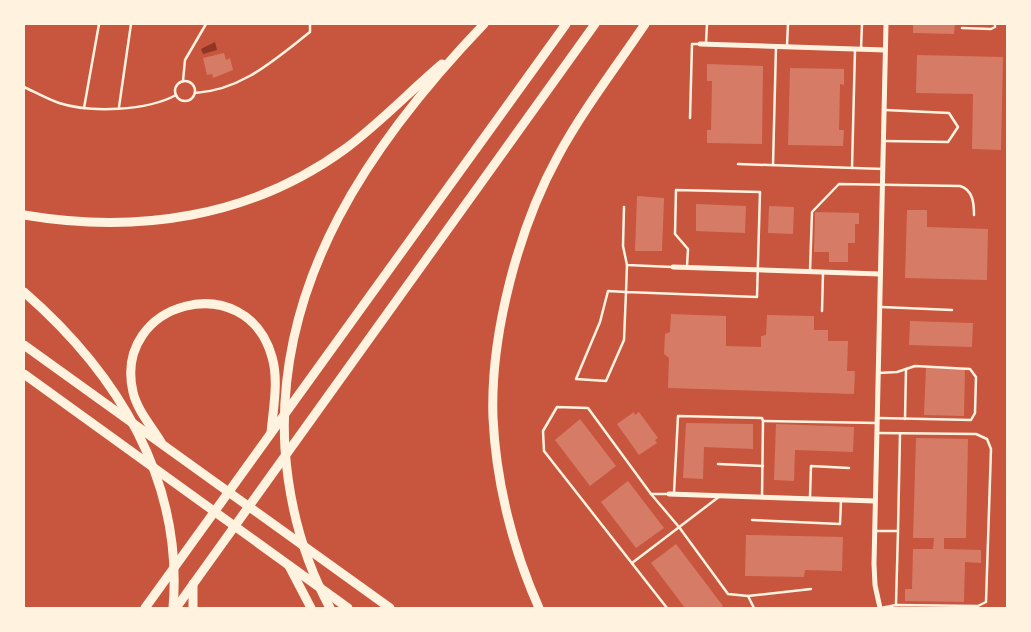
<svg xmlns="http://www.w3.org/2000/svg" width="1031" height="632" font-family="Jost,sans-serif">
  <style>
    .water { fill: #8f3625 }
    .building { fill: #d67c66 }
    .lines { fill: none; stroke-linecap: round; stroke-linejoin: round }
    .service { stroke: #fff3e0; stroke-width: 2.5 }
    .minor { stroke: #fff3e0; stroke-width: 5 }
    .motorway { stroke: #fff3e0; stroke-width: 9 }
  </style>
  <rect width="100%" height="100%" fill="#c8553d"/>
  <polygon class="water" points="215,42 217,50 203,54 201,49"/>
  <g class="building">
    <polygon points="913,24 955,24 954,34 913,33"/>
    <polygon points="224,53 226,60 230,58 233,70 213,78 212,74 207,75 203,58"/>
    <polygon points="917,55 1003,57 1001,150 972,149 973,94 916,93"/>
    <polygon points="707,64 763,66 762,144 707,143 707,130 711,130 712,81 707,81"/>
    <polygon points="790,68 844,69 844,85 840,84 839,130 844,130 843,146 788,145"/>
    <polygon points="637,196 664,198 662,251 635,251"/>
    <polygon points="696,204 746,206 745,233 696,231"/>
    <polygon points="769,206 794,207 793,234 768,233"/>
    <polygon points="907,210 927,210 927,227 988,229 987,280 905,278"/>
    <polygon points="815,212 859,213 859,224 855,224 855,243 848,243 848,262 829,262 829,252 814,252"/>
    <polygon points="671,314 726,316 726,346 761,347 761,336 766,335 767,315 814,316 814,330 828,330 828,341 848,341 847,371 855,371 854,394 668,388 669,358 664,354 665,334 670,332"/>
    <polygon points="910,321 973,323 972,347 909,345"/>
    <polygon points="926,368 965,369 964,416 924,415"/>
    <polygon points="634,412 635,415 639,412 658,438 655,440 657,443 639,455 617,424"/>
    <polygon points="580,419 616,466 590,486 555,440"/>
    <polygon points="686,423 753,424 753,449 704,447 703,479 683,478"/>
    <polygon points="776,424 854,427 853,452 795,450 794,481 774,480"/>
    <polygon points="916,438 968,439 966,538 944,538 944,549 981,550 981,563 965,562 964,602 905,601 905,589 912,589 913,549 933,549 934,538 913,538"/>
    <polygon points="628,481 664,528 636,548 601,502"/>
    <polygon points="746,535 843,537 842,571 805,570 804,577 745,576"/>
    <polygon points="676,544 723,606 720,608 685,608 651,563"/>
  </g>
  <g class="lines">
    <g class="service">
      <polyline points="962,28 991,29 995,27 995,24"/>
      <polyline points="706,43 707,24"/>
      <polyline points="787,45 788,24"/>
      <polyline points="861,49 862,24"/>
      <polyline points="183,81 185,60 206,24"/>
      <circle cx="185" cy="91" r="10"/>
      <path d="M24,87C35,92 47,99 59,103C90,113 147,111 176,95"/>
      <path d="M195,93C242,90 274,60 310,32V24"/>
      <polyline points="119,107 131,24"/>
      <polyline points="84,108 99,24"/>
      <polyline points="690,118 692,44 700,44"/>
      <polyline points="884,141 948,142 958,127 949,113 885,110"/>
      <polyline points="738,164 883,169"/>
      <polyline points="773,165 776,46"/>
      <polyline points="852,168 855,50"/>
      <polyline points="624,207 623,246 627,265 672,267"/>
      <polyline points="627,265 626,292 608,291 600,322 576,379 606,381 624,340 626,292 757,297 760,192 676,190 675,234 688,249 687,266"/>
      <path d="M810,271L812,212L839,184L960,186C973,190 974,203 974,215"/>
      <polyline points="881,307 952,310"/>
      <polyline points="822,311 823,273"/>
      <polyline points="878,373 897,372 915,366 970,369 976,377 975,413 971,420 879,418"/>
      <polyline points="905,419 906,369"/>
      <polyline points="764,421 877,423"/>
      <polyline points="877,433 976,434 987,439 991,449 986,602 978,606 896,605 881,608"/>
      <polyline points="718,464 763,466"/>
      <polyline points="674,493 678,416 762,418 763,421 762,497"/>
      <polyline points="651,494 679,527 728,594 748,596 754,608"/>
      <polyline points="810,497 811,466 849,468"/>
      <polyline points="752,520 840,524 841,501"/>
      <polyline points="876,531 898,531 900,434"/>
      <polyline points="632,563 720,496"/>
      <polyline points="748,596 811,589"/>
      <polyline points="896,604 898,531"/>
      <polyline points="667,608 544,451 543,431 557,407 588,408 651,494 668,494"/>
    </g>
    <g class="minor">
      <polyline points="700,44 885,50"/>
      <polyline points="673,267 880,274"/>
      <polyline points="669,494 875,501"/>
      <polyline points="880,608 875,585 874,564 886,24"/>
    </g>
    <g class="motorway">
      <path d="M24,215C137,234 250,218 345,149C379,124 409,92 442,64"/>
      <path d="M24,292C117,373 184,480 173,608"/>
      <polyline points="24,345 390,608"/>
      <polyline points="24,374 348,608"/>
      <path d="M161,442C152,427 137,410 133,392C112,301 247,266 272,357C279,381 273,409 271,433"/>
      <polyline points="289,566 311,608"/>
      <polyline points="145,608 566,24"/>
      <polyline points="176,608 595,24"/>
      <polyline points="193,608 193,584"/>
      <path d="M330,608C304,560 289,504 285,449C275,280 372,141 484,24"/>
      <path d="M539,608C513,550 496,482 493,418C490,336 518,229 558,156C583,110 616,67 645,24"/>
    </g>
  </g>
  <rect width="1031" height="632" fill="none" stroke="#fff3e0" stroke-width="50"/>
</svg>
